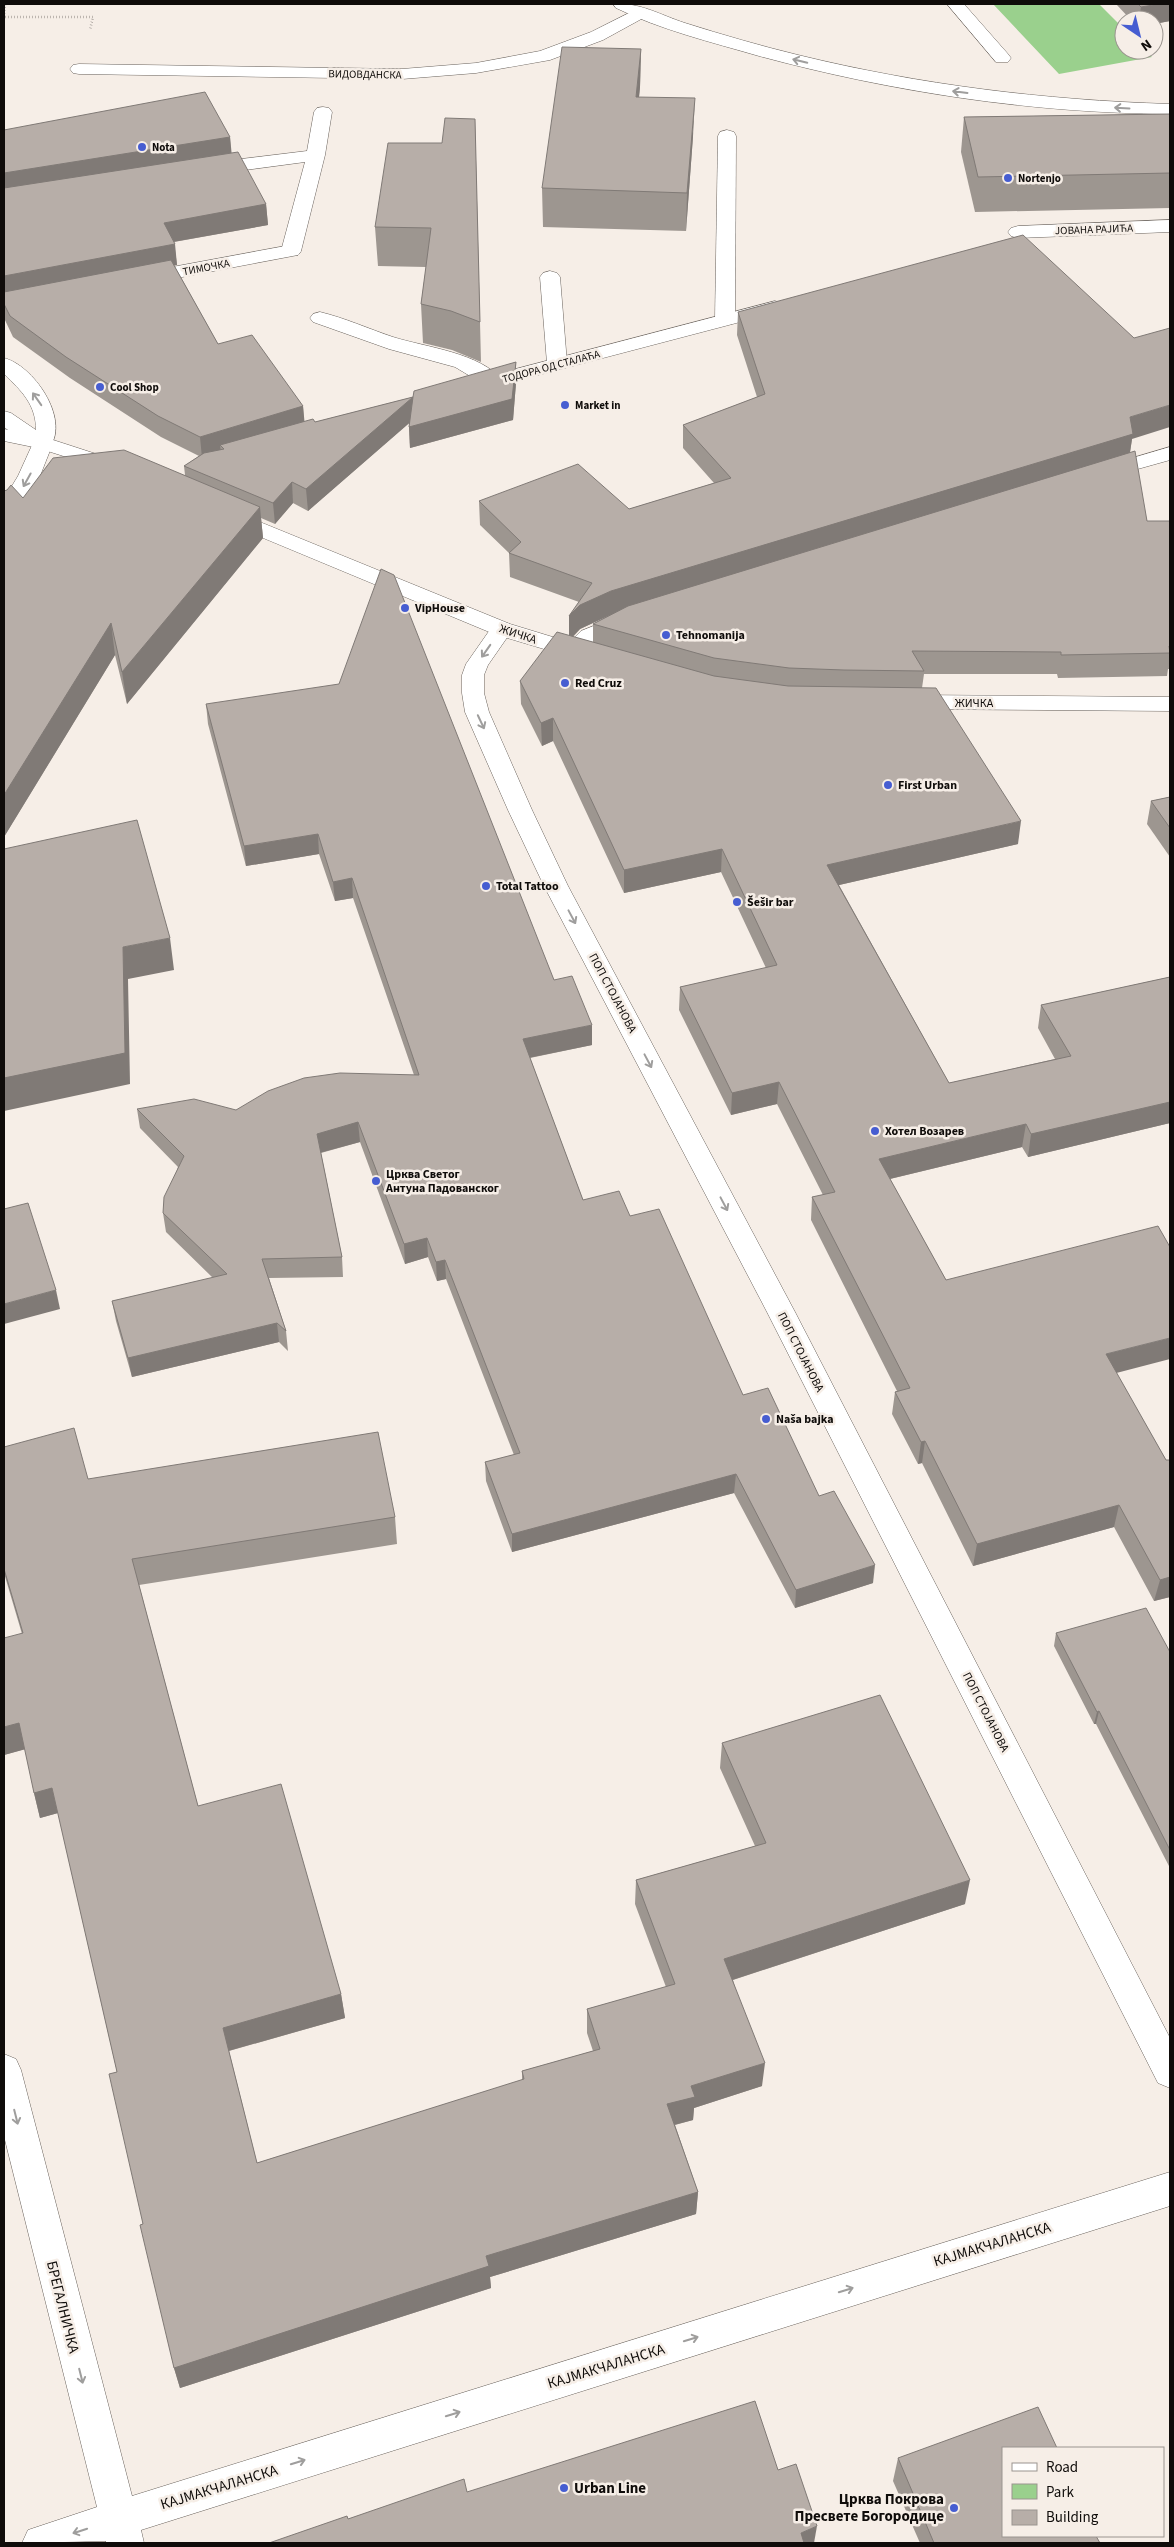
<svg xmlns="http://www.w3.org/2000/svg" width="1174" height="2547" font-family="'Source Sans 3',sans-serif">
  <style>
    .green { fill: #9ad08d }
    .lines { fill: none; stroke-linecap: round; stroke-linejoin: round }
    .service-casing { stroke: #6a635d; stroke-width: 1 }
    .minor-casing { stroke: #6a635d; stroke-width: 1 }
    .tertiary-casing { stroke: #6a635d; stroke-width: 1 }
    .secondary-casing { stroke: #6a635d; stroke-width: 1 }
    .path { stroke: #837d79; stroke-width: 2.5; stroke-dasharray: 0.5 2.5; stroke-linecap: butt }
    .service { fill: #fff; fill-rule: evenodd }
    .minor { fill: #fff; fill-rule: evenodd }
    .tertiary { fill: #fff; fill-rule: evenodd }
    .secondary { fill: #fff; fill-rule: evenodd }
    .wall { fill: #9d9690; fill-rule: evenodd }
    .shaded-wall { fill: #807a76 }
    .building { fill: #b7aea8; stroke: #807a76 }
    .oneway { stroke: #9f9e9d }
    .poi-dot { fill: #465dd1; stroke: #f6eee7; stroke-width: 2 }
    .labels { text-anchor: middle; stroke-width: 5; stroke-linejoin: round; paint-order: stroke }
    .far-street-label { font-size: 11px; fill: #0f0c0a; stroke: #f6eee7 }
    .far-poi-label { font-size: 11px; font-weight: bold; fill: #0f0c0a; stroke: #f6eee7; text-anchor: start }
    .poi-label { font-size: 12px; font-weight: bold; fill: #0f0c0a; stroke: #f6eee7; text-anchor: start }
    .street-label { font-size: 12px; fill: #0f0c0a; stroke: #f6eee7 }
    .near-street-label { font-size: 15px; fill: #0f0c0a; stroke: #f6eee7 }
    .near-poi-label { font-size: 15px; font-weight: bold; fill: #0f0c0a; stroke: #f6eee7; text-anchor: start }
  </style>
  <rect width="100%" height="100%" fill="#f6eee7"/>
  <polygon class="green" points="993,4 1099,4 1124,29 1124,50 1144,50 1152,57 1059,74"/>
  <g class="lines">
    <g class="service-casing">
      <g id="service">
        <polygon points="639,8 645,9 648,13 645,17 603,40 550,60 476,73 402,79 79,74 73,73 70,69 73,65 79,64 402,69 476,63 540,51 591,32"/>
        <polygon points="323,107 329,108 332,112 325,155 301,251 298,255 284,255 281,251 305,162 208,175 201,173 199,169 201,165 208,163 307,151 314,112 317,108"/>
        <polygon points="727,130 734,132 736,136 735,320 732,324 718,324 715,320 718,136 720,132"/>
        <polygon points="1170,220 1170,232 1018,238 1011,236 1008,232 1011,228 1018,226"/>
        <polygon points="550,271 557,273 560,277 567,363 564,367 550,367 547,363 540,277 543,273"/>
        <path d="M320,312C345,318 369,329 393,337C424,347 483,353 502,381L499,385L492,387L485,385L455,367L389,349L313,322L310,318L313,314Z"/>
      </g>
    </g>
    <g class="minor-casing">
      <g id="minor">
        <path d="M613,4C640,2 660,15 685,23C723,35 761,46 798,55C921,85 1044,100 1170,104V114C1031,113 893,92 759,56C711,42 661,30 616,8Z"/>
        <polygon points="947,4 964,4 1008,54 1011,58 1008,62 996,62"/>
        <polygon points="291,245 298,247 301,251 298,255 140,285 133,283 130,279 133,275 140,273"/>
        <polygon points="775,301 782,303 785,307 782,311 481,390 474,388 471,384 474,380"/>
        <polygon points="43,437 50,439 53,443 40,476 12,520 4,521 4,499 18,476 33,443 36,439"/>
        <polygon points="1170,447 1170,460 1102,479 1095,477 1091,473 1095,469"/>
        <polygon points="626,613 634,615 637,620 634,625 597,641 580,656 572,658 564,656 561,651 581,631"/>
        <polygon points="4,2054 16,2059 21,2070 132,2496 1170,2172 1170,2206 141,2530 144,2543 106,2543 106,2541 22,2543 28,2530 97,2507 4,2136"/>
      </g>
    </g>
    <g class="tertiary-casing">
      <g id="tertiary">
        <path d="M4,358C33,365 70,418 50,447C33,452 17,436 4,427V411L11,413L36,430C36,405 22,391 4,374Z"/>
        <polygon points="502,622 510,624 513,629 488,665 484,675 484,693 489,712 532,810 568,886 795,1312 1170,2038 1170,2088 1158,2083 767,1312 544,886 508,810 465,712 462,693 462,675 466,664 494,624"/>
      </g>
    </g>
    <g class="secondary-casing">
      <g id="secondary">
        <polygon points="4,429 50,439 124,463 128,467 124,471 117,473 38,448 4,441"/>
        <polygon points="228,509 510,624 592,649 595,654 592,659 584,661 494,634 220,520 217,515 220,510"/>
        <polygon points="908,695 1170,697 1170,711 908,709 900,707 897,702 900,697"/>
      </g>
    </g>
    <g class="path">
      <polyline points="4,17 5,4"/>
      <polyline points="5,17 93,17 90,30"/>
    </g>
    <use href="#service" class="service"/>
    <use href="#minor" class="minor"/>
    <use href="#tertiary" class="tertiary"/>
    <use href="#secondary" class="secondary"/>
  </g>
  <g class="wall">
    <polygon points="1116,4 1170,4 1170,21 1154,24 1154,20 1131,20"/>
    <polygon points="641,49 640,87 639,97 693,136 686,231 543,227 542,188"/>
    <polygon points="1170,114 1170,208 975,212 961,152 964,117"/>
    <polygon points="475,119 481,362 452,350 423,343 421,304 426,267 378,266 375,227 442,143"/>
    <polygon points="4,130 230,137 231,153 266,204 268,225 174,242 177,265 174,265 218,344 303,406 304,422 315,422 413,397 516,362 516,383 513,420 410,448 409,427 410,422 308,511 293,503 275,524 261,518 263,538 127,704 115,655 4,837 4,491 23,498 185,475 184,466 199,456 161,437 70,378 13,337 4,318"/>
    <path d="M738,312L1132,439L1130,453L1147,521H1170V669H1168L1167,676L1058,678L1057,674H924L922,688L1018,844L839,885L949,1083L1055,1059L1038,1028L1041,1005L1170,977V1123L1028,1157L1022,1147L890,1179L946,1280L1116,1373L1166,1460H1170V1597L1154,1601L1114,1527L973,1566L922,1463L918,1464L892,1414L895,1392L897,1391L811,1220L812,1197L823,1195L777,1104L731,1115L679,1010L680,987L766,968L721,872L624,893L553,741L542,746L521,704L520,681L569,636V616L579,602L510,577L509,553L480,525L479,501L629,509L714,483L683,448V425L757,397L737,335ZM608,616L593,624V642L573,637L580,629Z"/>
    <polygon points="206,704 554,980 592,1045 530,1058 583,1200 630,1216 743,1395 819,1496 873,1583 795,1608 734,1493 512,1552 486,1481 485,1462 514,1455 446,1279 437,1281 428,1257 405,1264 360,1142 321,1153 342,1257 343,1277 269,1278 286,1331 288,1351 279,1342 132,1377 116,1321 112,1301 213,1278 166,1232 163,1213 178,1167 140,1128 137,1109 236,1110 414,1075 353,898 335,901 319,854 246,866 208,724"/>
    <polygon points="1170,797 1170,857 1147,824 1151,801"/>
    <polygon points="4,1447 88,1479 395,1517 397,1544 139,1585 198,1806 341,1994 345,2018 229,2051 257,2163 522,2080 522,2071 593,2051 587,2033 587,2009 666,1987 635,1904 636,1880 755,1846 720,1768 722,1743 965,1904 733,1980 762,2086 694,2108 693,2120 675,2125 698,2192 696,2214 490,2277 491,2288 180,2388 174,2368 143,2224 117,2072 58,1813 40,1818 34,1793 25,1749 4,1755 22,1634 4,1573"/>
    <polygon points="1056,1633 1170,1652 1170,1868 1096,1724 1094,1724 1054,1646"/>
    <polygon points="898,2458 1100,2543 920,2543 893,2481"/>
  </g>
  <g class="shaded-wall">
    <polygon points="1159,4 1170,4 1170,21 1154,24 1154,20 1139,20 1141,7"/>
    <polygon points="641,49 640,87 635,135 636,97"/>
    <polygon points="695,98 693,136 686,231 687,193"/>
    <polygon points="230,137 232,157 4,194 4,173"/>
    <polygon points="266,204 268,225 167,243 164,223"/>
    <polygon points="175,244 177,265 4,297 4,276"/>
    <polygon points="516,362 516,383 513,420 410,448 409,427"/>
    <polygon points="413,397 414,419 308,511 306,489"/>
    <polygon points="1170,405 1170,427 1132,439 1129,458 610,615 580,629 569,640 569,616 580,605 611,591 1130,417"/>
    <polygon points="303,406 305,427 224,449 220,445 221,452 202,458 200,437"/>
    <polygon points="292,482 293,503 275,524 273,503"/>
    <polygon points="260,507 263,538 127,704 122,672"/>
    <polygon points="111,623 115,655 4,837 4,795"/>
    <polygon points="553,718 553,741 542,746 541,723"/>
    <polygon points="1021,821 1018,844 826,888 827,865"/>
    <polygon points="318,834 319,854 246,866 244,846"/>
    <polygon points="722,849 721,872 624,893 624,870"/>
    <polygon points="352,878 353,898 335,901 333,882"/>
    <polygon points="170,938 174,970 128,979 130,1084 4,1111 4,1078 123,947"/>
    <polygon points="592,1025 592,1045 523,1059 523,1039"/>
    <polygon points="779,1082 777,1104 731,1115 732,1093"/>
    <polygon points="1170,1102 1170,1123 1028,1157 1031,1134"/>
    <polygon points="358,1122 360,1142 319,1153 317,1134"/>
    <polygon points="1026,1124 1022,1147 877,1182 879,1159"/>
    <polygon points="427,1238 428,1257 405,1264 404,1244"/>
    <polygon points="445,1260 446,1279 437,1281 436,1262"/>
    <polygon points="56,1290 60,1309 4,1324 4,1304"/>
    <polygon points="277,1323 279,1342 132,1377 128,1358"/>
    <polygon points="1170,1338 1170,1359 1101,1377 1106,1354"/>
    <polygon points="925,1441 922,1463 918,1464 921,1442"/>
    <polygon points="736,1474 734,1493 512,1552 512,1534"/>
    <polygon points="1119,1505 1114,1527 973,1566 977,1544"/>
    <polygon points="875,1565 873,1583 795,1608 796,1590"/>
    <polygon points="1170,1577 1170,1597 1154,1601 1160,1580"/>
    <polygon points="1099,1711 1096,1724 1094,1724 1097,1712"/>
    <polygon points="19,1723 26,1749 4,1755 4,1727"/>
    <polygon points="52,1788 58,1813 40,1818 34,1793"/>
    <polygon points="970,1880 965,1904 723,1983 724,1959"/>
    <polygon points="341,1994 345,2018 228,2051 223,2028"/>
    <polygon points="765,2063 762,2086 694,2108 693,2120 666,2127 667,2104 691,2086"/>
    <polygon points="698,2192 696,2214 490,2277 491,2288 180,2388 174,2368 486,2256"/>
    <polygon points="817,2526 814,2543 799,2543 801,2533"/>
  </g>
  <g class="building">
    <polygon points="1138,4 1159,4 1141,7"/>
    <polygon points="562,47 641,49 636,97 695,98 687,193 542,188"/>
    <polygon points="205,92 230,137 4,173 4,130"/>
    <polygon points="1170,114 1170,173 978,177 964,117"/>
    <polygon points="445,118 475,119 480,322 451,311 421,304 431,228 375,227 388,143 442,143"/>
    <polygon points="238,152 266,204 164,223 175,244 4,276 4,188"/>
    <polygon points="1023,235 1134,338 1170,328 1170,405 1130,417 1133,434 611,591 580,605 569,616 592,583 509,553 521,542 479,501 578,464 629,509 731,478 683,425 765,394 738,312"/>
    <polygon points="171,260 218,344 252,335 303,406 200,437 158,416 66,357 10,316 4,304 4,292"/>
    <polygon points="516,362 512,399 409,427 413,397 306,489 292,482 273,503 184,466 204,453 224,449 220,445 313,419 315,422 413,397 414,391"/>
    <polygon points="124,450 260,507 122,672 111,623 4,795 4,491 7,490 11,485 23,498 53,458"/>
    <polygon points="1135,451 1147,521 1170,521 1170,646 1169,646 1170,653 1061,655 1061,652 912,651 924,671 844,670 789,668 714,658 593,624 628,606"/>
    <polygon points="381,569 394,575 554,980 572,976 592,1025 523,1039 583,1200 619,1191 630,1216 659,1209 743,1395 768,1388 819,1496 834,1491 875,1565 796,1590 736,1474 512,1534 485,1462 520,1453 445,1260 436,1262 427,1238 404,1244 358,1122 317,1134 342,1257 262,1259 286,1331 277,1323 128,1358 112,1301 227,1274 163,1213 164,1197 184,1156 137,1109 194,1099 236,1110 268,1091 304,1078 340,1073 419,1075 352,878 333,882 318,834 244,846 206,704 339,684"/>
    <polygon points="557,632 714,676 788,686 936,688 1021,821 827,865 949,1083 1071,1056 1041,1005 1170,977 1170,1102 1031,1134 1026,1124 879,1159 946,1280 1158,1226 1170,1247 1170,1338 1106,1354 1166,1460 1170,1460 1170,1577 1160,1580 1119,1505 977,1544 925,1441 921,1442 895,1392 910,1388 812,1197 835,1192 779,1082 732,1093 680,987 777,965 722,849 624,870 553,718 541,723 520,681"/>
    <polygon points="1170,797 1170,828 1151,801"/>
    <polygon points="137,820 170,938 123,947 125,1053 4,1078 4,849"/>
    <polygon points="28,1203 56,1290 4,1304 4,1209"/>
    <polygon points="74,1428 88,1479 378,1432 395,1517 132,1559 198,1806 281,1784 341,1994 223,2028 257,2163 524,2079 522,2071 600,2049 587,2009 675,1984 636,1880 766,1843 722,1743 880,1695 970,1880 724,1959 765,2063 691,2086 695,2097 667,2104 698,2192 486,2256 489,2266 174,2368 140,2225 143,2224 109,2074 117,2072 52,1788 34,1793 19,1723 4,1727 4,1638 23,1633 4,1569 4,1447"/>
    <polygon points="1146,1608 1170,1652 1170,1850 1099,1711 1097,1712 1056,1633"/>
    <polygon points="755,2401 778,2470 796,2464 817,2526 801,2533 804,2543 269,2543 347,2516 348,2519 464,2479 467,2492"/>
    <polygon points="1038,2407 1057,2448 1003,2448 1003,2536 1096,2536 1100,2543 934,2543 898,2458"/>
  </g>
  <defs><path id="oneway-shaft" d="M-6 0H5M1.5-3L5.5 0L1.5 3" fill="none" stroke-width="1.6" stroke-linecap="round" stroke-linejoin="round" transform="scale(1.25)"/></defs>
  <g class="oneway">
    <use href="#oneway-shaft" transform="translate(800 61) rotate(-166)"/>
    <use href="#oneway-shaft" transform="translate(960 92) rotate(-173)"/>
    <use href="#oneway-shaft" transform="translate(1122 108) rotate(-177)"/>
    <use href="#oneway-shaft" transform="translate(37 399) rotate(-125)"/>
    <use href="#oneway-shaft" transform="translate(27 480) rotate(119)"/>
    <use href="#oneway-shaft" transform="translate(486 651) rotate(125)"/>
    <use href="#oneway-shaft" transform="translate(481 722) rotate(65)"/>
    <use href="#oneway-shaft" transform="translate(572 917) rotate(62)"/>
    <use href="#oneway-shaft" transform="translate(648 1061) rotate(62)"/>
    <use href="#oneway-shaft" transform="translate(724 1204) rotate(62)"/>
    <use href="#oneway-shaft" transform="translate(16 2117) rotate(76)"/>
    <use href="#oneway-shaft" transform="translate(846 2290) rotate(-17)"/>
    <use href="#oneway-shaft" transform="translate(691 2339) rotate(-17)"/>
    <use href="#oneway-shaft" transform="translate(81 2376) rotate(76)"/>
    <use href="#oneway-shaft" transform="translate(453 2414) rotate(-17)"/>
    <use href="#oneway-shaft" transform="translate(298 2462) rotate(-17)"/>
    <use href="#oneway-shaft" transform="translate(80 2531) rotate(162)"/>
  </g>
  <g class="poi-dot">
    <circle cx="142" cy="147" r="5"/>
    <circle cx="1008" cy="178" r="5"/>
    <circle cx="100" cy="387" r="5"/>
    <circle cx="565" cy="405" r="5"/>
    <circle cx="405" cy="608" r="5"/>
    <circle cx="666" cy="635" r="5"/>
    <circle cx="565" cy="683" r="5"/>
    <circle cx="888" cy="785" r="5"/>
    <circle cx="486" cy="886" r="5"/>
    <circle cx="737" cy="902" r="5"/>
    <circle cx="875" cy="1131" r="5"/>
    <circle cx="376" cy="1181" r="5"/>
    <circle cx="766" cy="1419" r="5"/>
    <circle cx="564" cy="2488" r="5"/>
    <circle cx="954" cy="2508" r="5"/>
  </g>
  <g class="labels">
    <g class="far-street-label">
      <text transform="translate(365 74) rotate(1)" y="4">ВИДОВДАНСКА</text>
      <text transform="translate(1094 229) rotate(-2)" y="4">ЈОВАНА РАЈИЋА</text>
      <text transform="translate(206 267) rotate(-11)" y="4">ТИМОЧКА</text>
      <text transform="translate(551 366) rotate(-15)" y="4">ТОДОРА ОД СТАЛАЋА</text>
    </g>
    <g class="far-poi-label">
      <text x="152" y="151">Nota</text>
      <text x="1018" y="182">Nortenjo</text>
      <text x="110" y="391">Cool Shop</text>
      <text x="575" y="409">Market in</text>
    </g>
    <g class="poi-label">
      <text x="415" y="612">VipHouse</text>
      <text x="676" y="639">Tehnomanija</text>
      <text x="575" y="687">Red Cruz</text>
      <text x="898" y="789">First Urban</text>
      <text x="496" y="890">Total Tattoo</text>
      <text x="747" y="906">Šešir bar</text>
      <text x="885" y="1135">Хотел Возарев</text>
      <text x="386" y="1178">Црква Светог<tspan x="386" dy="14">Антуна Падованског</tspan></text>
      <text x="776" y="1423">Naša bajka</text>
    </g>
    <g class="street-label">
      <text transform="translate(518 634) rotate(18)" y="4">ЖИЧКА</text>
      <text x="974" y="707">ЖИЧКА</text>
      <text transform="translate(613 993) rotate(62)" y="4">ПОП СТОЈАНОВА</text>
      <text transform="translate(801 1352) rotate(63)" y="4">ПОП СТОЈАНОВА</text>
      <text transform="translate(986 1712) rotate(63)" y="4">ПОП СТОЈАНОВА</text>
    </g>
    <g class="near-street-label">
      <text transform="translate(992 2244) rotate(-17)" y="5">КАЈМАКЧАЛАНСКА</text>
      <text transform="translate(63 2307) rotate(76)" y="5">БРЕГАЛНИЧКА</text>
      <text transform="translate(606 2366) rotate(-17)" y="5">КАЈМАКЧАЛАНСКА</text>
      <text transform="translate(219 2487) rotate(-17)" y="5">КАЈМАКЧАЛАНСКА</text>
    </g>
    <g class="near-poi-label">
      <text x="574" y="2493">Urban Line</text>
      <text x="944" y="2504" text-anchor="end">Црква Покрова<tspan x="944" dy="17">Пресвете Богородице</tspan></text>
    </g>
  </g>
  <rect width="1174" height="2547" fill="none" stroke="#0f0c0a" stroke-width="10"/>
  <rect x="1002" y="2447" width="162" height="90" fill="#f6eee7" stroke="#9a948f"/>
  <rect x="1012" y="2463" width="25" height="8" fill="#ffffff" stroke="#9a948f"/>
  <text x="1046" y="2472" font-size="15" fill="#0f0c0a">Road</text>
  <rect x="1012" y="2484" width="25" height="15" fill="#9ad08d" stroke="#9a948f"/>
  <text x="1046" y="2497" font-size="15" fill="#0f0c0a">Park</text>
  <rect x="1012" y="2510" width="25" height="15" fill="#b7aea8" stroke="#9a948f"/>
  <text x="1046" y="2522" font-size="15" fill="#0f0c0a">Building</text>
  <g transform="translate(1139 35) rotate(145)"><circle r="24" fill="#f6eee7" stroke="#9a948f"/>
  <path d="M0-4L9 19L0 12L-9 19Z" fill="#465dd1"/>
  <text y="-8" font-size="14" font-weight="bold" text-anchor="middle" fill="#0f0c0a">N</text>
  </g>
</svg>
